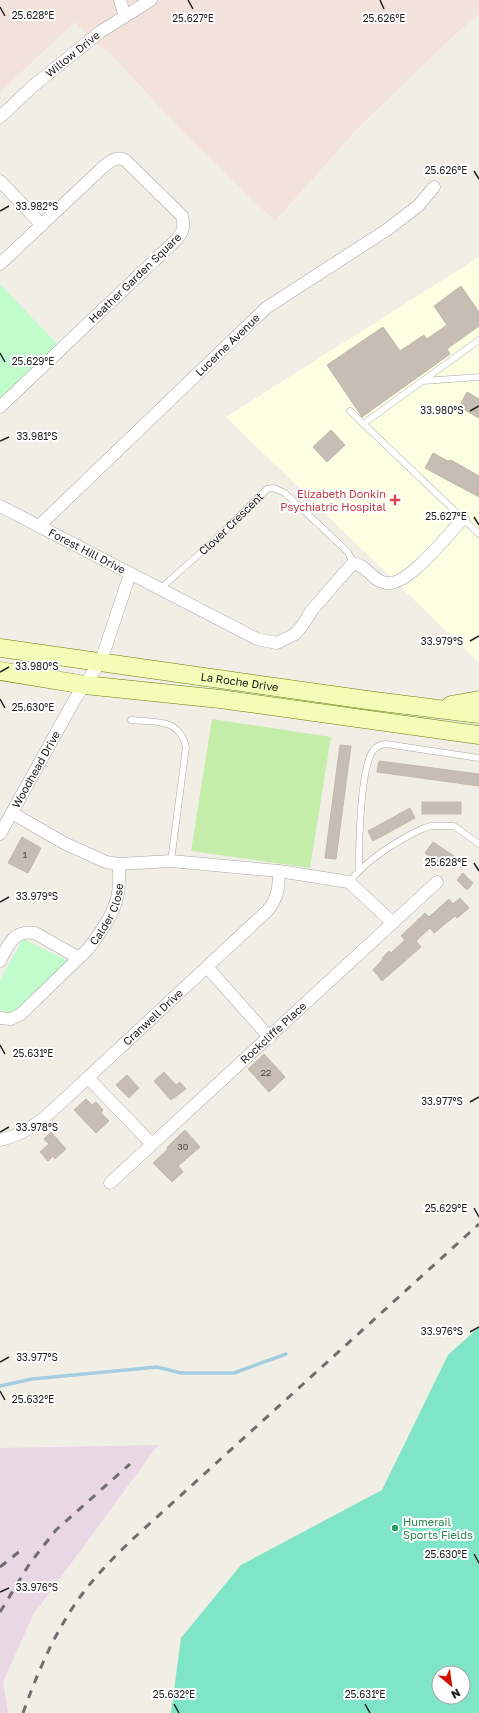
<svg xmlns="http://www.w3.org/2000/svg" width="479" height="1713" font-family="'Golos Text',sans-serif">
  <style>
    .industrial { fill: #ead7e5 }
    .education { fill: #fcffe1 }
    .military { fill: #f3e2d9 }
    .grass { fill: #c5edaa }
    .park { fill: #c1fccc }
    .pitch { fill: #80e4c6; fill-rule: evenodd }
    .lines { fill: none; stroke-linecap: round; stroke-linejoin: round }
    .stream { stroke: #a4cde1; stroke-width: 3.5 }
    .building { fill: #c6beb5; stroke: #c4b6a7 }
    .lane-casing { stroke: #a7a7a7; stroke-width: 7 }
    .street-casing { stroke: #a7a7a7; stroke-width: 13 }
    .secondary-casing { stroke: #657e00; stroke-width: 19 }
    .lane { stroke: #fff; stroke-width: 6 }
    .street { stroke: #fff; stroke-width: 12 }
    .secondary { stroke: #f3fdb8; stroke-width: 18 }
    .rail { stroke: #6e6e6e; stroke-width: 3; stroke-dasharray: 8 8; stroke-linecap: butt }
    .ticks { fill: none; stroke: #202020; stroke-width: 1.5 }
    .health-dot { fill: #e0444e; stroke: #fff; stroke-width: 1.5 }
    .leisure-dot { fill: #2e9e5b; stroke: #fff; stroke-width: 1.5 }
    .labels { text-anchor: middle; stroke-width: 4; stroke-linejoin: round; paint-order: stroke }
    .number-label { font-size: 9px; fill: #4a4845 }
    .street-label { font-size: 11px; fill: #202020; stroke: #fff }
    .health-label { font-size: 11px; fill: #be3a42; stroke: #fff; text-anchor: end }
    .leisure-label { font-size: 11px; fill: #27864d; stroke: #fff; text-anchor: start }
    .ticks-label { font-size: 10px; text-anchor: middle; fill: #202020; stroke: #fff; stroke-width: 4; stroke-linejoin: round; paint-order: stroke }
  </style>
  <rect width="100%" height="100%" fill="#f1eee6"/>
  <polygon class="industrial" points="158,1445 33,1615 3,1682 8,1713 0,1713 0,1448"/>
  <polygon class="education" points="479,257 479,663 226,417"/>
  <polygon class="military" points="0,0 479,0 479,13 448,41 356,130 275,221 185,134 108,51 101,48 75,22 0,92"/>
  <polygon class="grass" points="212,719 331,737 310,868 191,851"/>
  <g class="park">
    <polygon points="0,284 60,347 0,403"/>
    <polygon points="23,939 69,961 11,1016 0,1010 0,980"/>
  </g>
  <path class="pitch" d="M479,1327V1713H171L181,1638L241,1565L382,1490L448,1355ZM439,1673H463V1697H439Z"/>
  <g class="lines">
    <polyline class="stream" points="0,1386 32,1379 157,1367 181,1373 234,1373 286,1354"/>
  </g>
  <g class="building">
    <polygon points="461,286 479,312 479,326 447,349 450,354 362,417 327,365 383,327 400,351 424,335 427,339 447,325 434,306"/>
    <polygon points="467,392 479,399 479,418 459,407"/>
    <polygon points="331,430 345,445 327,462 313,447"/>
    <polygon points="433,453 448,461 451,460 479,476 479,497 425,468"/>
    <polygon points="340,745 351,746 336,859 325,858"/>
    <polygon points="379,761 479,774 479,786 377,772"/>
    <rect x="422" y="802" width="39" height="12"/>
    <polygon points="410,808 415,818 373,841 368,831"/>
    <polygon points="22,837 41,848 28,873 8,863"/>
    <polygon points="433,842 454,856 447,867 425,853"/>
    <polygon points="463,873 473,883 467,890 457,880"/>
    <polygon points="460,898 469,908 457,918 455,916 434,933 430,928 416,941 421,947 382,981 373,970 383,959 382,958 389,951 391,953 405,940 401,936 425,913 429,917 449,899 453,904"/>
    <polygon points="264,1054 285,1077 269,1092 248,1069"/>
    <polygon points="164,1072 176,1085 180,1082 186,1089 171,1100 154,1081"/>
    <polygon points="127,1075 139,1088 129,1098 116,1085"/>
    <polygon points="86,1099 92,1105 96,1102 103,1110 101,1113 109,1121 96,1133 74,1110"/>
    <polygon points="185,1130 200,1147 178,1166 183,1172 172,1182 153,1163 168,1149 167,1147"/>
    <polygon points="51,1132 66,1149 55,1159 53,1156 48,1161 40,1152 49,1144 44,1139"/>
  </g>
  <g class="lines">
    <g class="lane-casing">
      <g id="lane">
        <polyline points="423,381 479,377"/>
        <polyline points="350,411 479,534"/>
        <polyline points="363,424 479,340"/>
        <path id="s1" d="M161,588L215,540L267,489L274,488L285,493L348,552L353,563"/>
        <path d="M131,720C155,723 179,717 186,747L171,861"/>
        <path d="M359,869C359,846 360,768 373,751C376,746 380,745 386,744L479,758"/>
        <path d="M349,882C369,858 396,841 424,828L431,826H454L479,844"/>
      </g>
    </g>
    <g class="street-casing">
      <g id="street">
        <polyline points="120,0 125,16"/>
        <path id="s2" d="M0,117L32,87L100,32L151,0"/>
        <polyline points="0,181 42,225"/>
        <path d="M0,264L100,170C108,163 115,155 125,160L182,216C185,227 183,232 176,240L0,407"/>
        <path id="s3" d="M0,506L257,639L277,643L295,634L302,626L312,610L353,563C367,565 372,581 386,583C408,587 448,534 463,519"/>
        <path id="s4" d="M40,525L266,308L388,229L418,206L434,187"/>
        <polyline points="12,813 64,843 106,862 119,864 171,861 279,871 349,882 393,923"/>
        <path id="s5" d="M0,834L75,699L101,661L130,574"/>
        <path d="M0,961C8,945 14,929 35,933L79,958"/>
        <polyline points="207,967 270,1038"/>
        <path id="s6" d="M0,1018L11,1019L21,1014L88,949C99,935 113,916 117,898C120,887 119,875 119,864"/>
        <polyline points="88,1078 152,1144"/>
        <path id="s7" d="M0,1140C22,1135 36,1125 53,1110L267,911C278,899 279,886 279,871"/>
        <path id="s8" d="M110,1183L437,882"/>
      </g>
    </g>
    <g class="secondary-casing">
      <g id="secondary">
        <path id="s9" d="M0,648L374,701L479,714"/>
        <polyline points="0,671 85,685 220,699 479,735"/>
        <polyline points="451,705 479,700"/>
      </g>
    </g>
    <use href="#lane" class="lane"/>
    <use href="#street" class="street"/>
    <use href="#secondary" class="secondary"/>
    <g class="rail">
      <polyline points="0,1567 20,1551"/>
      <polyline points="0,1612 30,1563 56,1530 130,1464"/>
      <path d="M23,1713C38,1671 56,1629 83,1593C98,1573 116,1555 135,1537L479,1224"/>
    </g>
  </g>
  <path class="ticks" d="M188,0L193,9M380,0L384,9M0,7L5,16M474,171L479,179M0,211L9,206M0,353L5,362M470,411L479,406M0,441L9,437M474,517L479,525M470,641L479,636M0,672L9,667M0,699L5,708M474,863L479,871M0,902L9,897M0,1045L5,1054M470,1102L479,1097M0,1132L9,1127M474,1208L479,1217M470,1332L479,1327M0,1362L9,1357M0,1391L5,1400M474,1554L479,1563M0,1592L9,1588M174,1704L179,1713M365,1704L370,1713"/>
  <path class="health-dot" d="M393 494h4v4h4v4h-4v4h-4v-4h-4v-4h4z"/>
  <circle class="leisure-dot" cx="395" cy="1528" r="4"/>
  <g class="labels">
    <g class="number-label">
      <text x="25" y="858">1</text>
      <text x="266" y="1076">22</text>
      <text x="183" y="1150">30</text>
    </g>
    <g class="street-label">
      <text dy="4" stroke="none"><textPath href="#s2" startOffset="96">Willow Drive</textPath></text>
      <text transform="translate(135 278) rotate(-44)" y="4">Heather Garden Square</text>
      <text dy="4" stroke="none"><textPath href="#s4" startOffset="260">Lucerne Avenue</textPath></text>
      <text dy="4" stroke="none"><textPath href="#s1" startOffset="95">Clover Crescent</textPath></text>
      <text dy="4" stroke="none"><textPath href="#s3" startOffset="98">Forest Hill Drive</textPath></text>
      <text dy="4" stroke="none"><textPath href="#s9" startOffset="242">La Roche Drive</textPath></text>
      <text dy="4" stroke="none"><textPath href="#s5" startOffset="74">Woodhead Drive</textPath></text>
      <text dy="4" stroke="none"><textPath href="#s6" startOffset="156">Calder Close</textPath></text>
      <text dy="4" stroke="none"><textPath href="#s7" startOffset="198">Cranwell Drive</textPath></text>
      <text dy="4" stroke="none"><textPath href="#s8" startOffset="222">Rockcliffe Place</textPath></text>
    </g>
    <g class="health-label">
      <text x="386" y="498">Elizabeth Donkin<tspan x="386" dy="13">Psychiatric Hospital</tspan></text>
    </g>
    <g class="leisure-label">
      <text x="403" y="1526">Humerail<tspan x="403" dy="13">Sports Fields</tspan></text>
    </g>
  </g>
  <g class="ticks-label">
    <text x="33" y="19">25.628°E</text>
    <text x="193" y="22">25.627°E</text>
    <text x="384" y="22">25.626°E</text>
    <text x="446" y="174">25.626°E</text>
    <text x="37" y="210">33.982°S</text>
    <text x="33" y="365">25.629°E</text>
    <text x="442" y="414">33.980°S</text>
    <text x="37" y="440">33.981°S</text>
    <text x="446" y="520">25.627°E</text>
    <text x="442" y="645">33.979°S</text>
    <text x="37" y="670">33.980°S</text>
    <text x="33" y="711">25.630°E</text>
    <text x="446" y="866">25.628°E</text>
    <text x="37" y="900">33.979°S</text>
    <text x="33" y="1057">25.631°E</text>
    <text x="442" y="1105">33.977°S</text>
    <text x="37" y="1131">33.978°S</text>
    <text x="446" y="1212">25.629°E</text>
    <text x="442" y="1335">33.976°S</text>
    <text x="37" y="1361">33.977°S</text>
    <text x="33" y="1403">25.632°E</text>
    <text x="446" y="1558">25.630°E</text>
    <text x="37" y="1591">33.976°S</text>
    <text x="174" y="1698">25.632°E</text>
    <text x="365" y="1698">25.631°E</text>
  </g>
  <g transform="translate(451 1685) rotate(151)"><circle r="19" fill="#ffffff" stroke="#a6a6a6"/>
  <path d="M0-3L7 15L0 10L-7 15Z" fill="#d01300"/>
  <text y="-6" font-size="11" font-weight="bold" text-anchor="middle" fill="#202020">N</text>
  </g>
</svg>
